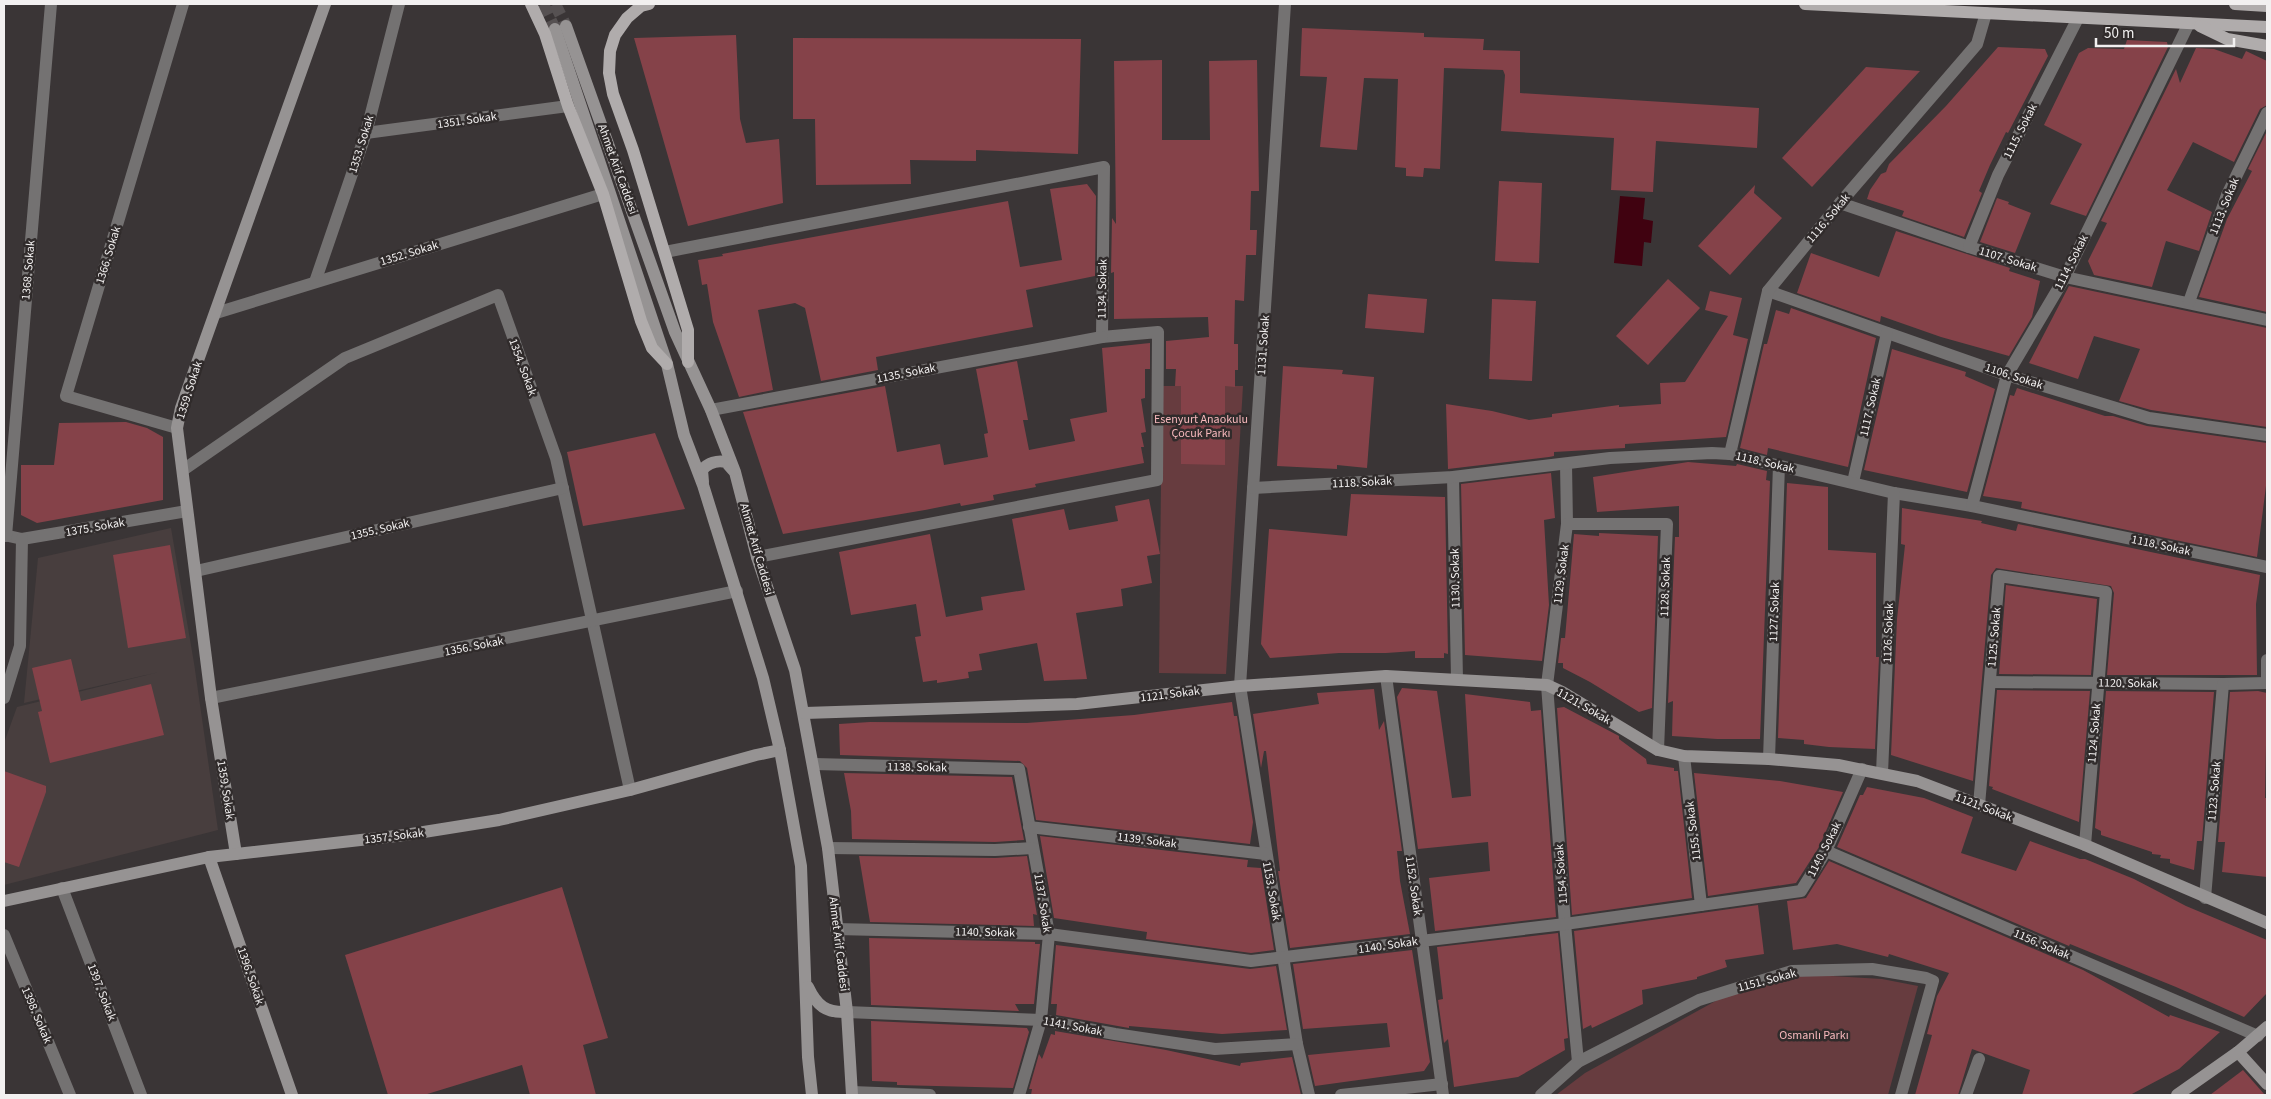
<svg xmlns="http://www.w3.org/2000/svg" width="2271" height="1099" font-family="'Source Sans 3',sans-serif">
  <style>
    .built { fill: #483e3e }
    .green { fill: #673c3f }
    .water { fill: #400210 }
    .building { fill: #854249 }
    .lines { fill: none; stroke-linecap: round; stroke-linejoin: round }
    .secondary-tunnel { stroke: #565152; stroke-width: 12; stroke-dasharray: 12 6; stroke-linecap: butt }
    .street { stroke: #747272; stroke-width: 12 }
    .secondary { stroke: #969393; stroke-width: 12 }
    .primary { stroke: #b0acac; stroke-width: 12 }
    .labels { text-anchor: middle; stroke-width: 5; stroke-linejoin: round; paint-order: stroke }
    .street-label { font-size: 12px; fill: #f2f0f0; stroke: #302b2b }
    .park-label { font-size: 12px; fill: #f7b8bc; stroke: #302b2b }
  </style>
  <rect width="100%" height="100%" fill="#3a3536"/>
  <polygon class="built" points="171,528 194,663 218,830 4,885 4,743 17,707 159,672 24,703 38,558"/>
  <g class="green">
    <polygon points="1162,386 1243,386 1226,674 1159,673"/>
    <polygon points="1798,974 1882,979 1918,986 1888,1095 1556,1095 1585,1073 1721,998"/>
  </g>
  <polygon class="water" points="1620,196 1645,198 1643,219 1653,221 1651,243 1644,242 1642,266 1614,263"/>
  <g class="building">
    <polygon points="1302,28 1424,33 1424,37 1484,39 1483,50 1520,51 1520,93 1759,108 1757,148 1656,141 1653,192 1611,190 1614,138 1501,131 1505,75 1503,70 1444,68 1440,169 1424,168 1423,177 1406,176 1406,168 1395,167 1398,79 1364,78 1357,150 1320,147 1327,77 1300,76"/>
    <polygon points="736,35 740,119 746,143 779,139 783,203 688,226 634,38"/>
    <polygon points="793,38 1081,39 1078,154 976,150 976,161 910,160 911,184 816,185 815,119 793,119"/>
    <polygon points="2127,40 2167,42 2168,47 2086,216 2050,204 2082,144 2044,125 2079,53 2088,48 2124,49"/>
    <polygon points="1998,47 2045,49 2048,56 2008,133 2006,132 1990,165 1979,191 1982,193 1964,237 1902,216 1904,211 1867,199 1870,190 1881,174 1886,172 1889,164 1946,106"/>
    <polygon points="2196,48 2214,49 2242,59 2246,51 2267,61 2267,105 2260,109 2234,162 2193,142 2167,190 2212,212 2199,251 2166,241 2152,287 2094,275 2088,261 2107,223 2101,221 2176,69 2180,83"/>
    <polygon points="1162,60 1162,140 1210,140 1209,61 1257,60 1259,191 1251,191 1250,230 1257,230 1256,255 1246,255 1244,301 1235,300 1234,344 1238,344 1238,370 1235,370 1235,387 1225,386 1225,465 1181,464 1181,386 1175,386 1176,369 1166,369 1166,341 1209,337 1208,317 1114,319 1114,272 1111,273 1112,218 1116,224 1114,61"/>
    <polygon points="1866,67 1920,71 1812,187 1782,158"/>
    <polygon points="2267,131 2267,312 2199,297 2227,219 2252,171 2248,169"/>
    <polygon points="1499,181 1542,183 1539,263 1495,261"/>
    <polygon points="1087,184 1096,196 1095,276 1026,290 1033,327 876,357 878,370 821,381 805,308 795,303 758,310 773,390 739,397 713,322 707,284 702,285 698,260 723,256 722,254 1008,201 1020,267 1062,260 1050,189"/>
    <polygon points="1755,185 1754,193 1782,218 1730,275 1698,246"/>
    <polygon points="1997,198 2009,202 2008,204 2031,213 2015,253 1980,242"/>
    <polygon points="1896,231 2010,268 2009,271 2040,281 2032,317 2009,356 1941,337 1881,316 1880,322 1797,293 1811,253 1879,277"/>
    <polygon points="1668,279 1700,308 1648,365 1616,336"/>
    <polygon points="2069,286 2267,328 2267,427 2151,410 2119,401 2140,349 2094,336 2078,379 2029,363"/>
    <polygon points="1710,291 1742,298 1733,335 1748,339 1726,437 1625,444 1625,448 1554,452 1554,456 1549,457 1448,469 1446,404 1492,411 1529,420 1552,417 1552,414 1619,405 1619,407 1661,404 1660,383 1685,382 1728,316 1705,310"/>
    <polygon points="1368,294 1427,299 1424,333 1365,328"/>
    <polygon points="1492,299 1536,301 1532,381 1489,379"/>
    <polygon points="1791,308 1876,338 1848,467 1768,448 1767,455 1740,448 1764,344 1767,344 1776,310 1789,314"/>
    <polygon points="1150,343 1150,369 1145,369 1145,398 1141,399 1146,432 1141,433 1144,447 1141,447 1144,463 1035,484 1036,487 993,495 994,500 961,506 960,503 925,510 783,534 743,412 885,386 897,452 940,444 944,465 988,457 984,434 988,433 976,369 1017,361 1028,420 1023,420 1029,450 1075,441 1070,419 1107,412 1102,348"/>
    <polygon points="1892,349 1966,372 1965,376 1995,389 1967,492 1864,470"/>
    <polygon points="1283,366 1343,370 1342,374 1374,377 1367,468 1337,465 1337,469 1277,466"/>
    <polygon points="2017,388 2105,416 2113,416 2147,426 2267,443 2267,478 2257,557 2021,508 2022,502 1983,496 2010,395 2014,396"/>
    <polygon points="126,422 147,428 163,437 163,500 37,523 21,515 21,465 54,465 59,423"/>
    <polygon points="655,433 685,509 583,526 567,452"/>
    <polygon points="1688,462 1736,466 1737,464 1767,471 1766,480 1770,481 1760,739 1717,739 1672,736 1673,701 1668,703 1675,537 1679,537 1679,506 1597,512 1593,477"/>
    <polygon points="1551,473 1555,518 1544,520 1549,605 1542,661 1465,655 1461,484"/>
    <polygon points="1787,483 1828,487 1828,550 1876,553 1876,657 1879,657 1875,749 1829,747 1804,744 1804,740 1778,738"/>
    <polygon points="1351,494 1445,497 1448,654 1444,653 1444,658 1415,658 1415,651 1386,653 1339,653 1270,658 1261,644 1269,529 1347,536"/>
    <polygon points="1149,499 1160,554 1147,556 1152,583 1121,589 1123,606 1076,613 1087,679 1044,681 1037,643 979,654 982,670 968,672 969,678 937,683 937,680 923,682 915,637 921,636 916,604 851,615 839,552 930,534 946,617 983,610 981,597 1025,590 1012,519 1064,509 1069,530 1118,521 1115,506"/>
    <polygon points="1902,508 1982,521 1981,523 2016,531 2018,524 2260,575 2256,604 2257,675 2107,675 2114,593 2111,586 1996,568 1991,575 1973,781 1891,755 1897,619 1905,545 1901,544"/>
    <polygon points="1599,533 1658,536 1652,708 1639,712 1590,682 1563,668 1563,663 1558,663 1561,638 1565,638 1574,534 1599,536"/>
    <polygon points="170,545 186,638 128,648 113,555"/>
    <polygon points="2006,585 2097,599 2091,675 1999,674"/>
    <polygon points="71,659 81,701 151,684 164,735 50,763 38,712 42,711 32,668"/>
    <polygon points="1402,688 1437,691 1452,798 1471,796 1465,694 1530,702 1531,711 1541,710 1556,917 1435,931 1429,878 1490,871 1488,842 1418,849 1397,697"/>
    <polygon points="1374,689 1379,730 1384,721 1402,851 1397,851 1400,881 1410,934 1290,948 1278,871 1280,871 1266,751 1264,751 1261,768 1253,714 1319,704 1317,693"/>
    <polygon points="1997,690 2090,691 2079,822 1992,789 1993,787 1989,786"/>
    <polygon points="2106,691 2214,692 2202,841 2197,841 2194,870 2170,863 2170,859 2160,858 2161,855 2152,854 2152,852 2101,835 2101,831 2095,828"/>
    <polygon points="2258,691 2267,693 2265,798 2267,798 2267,877 2222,872 2225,842 2218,842 2230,692"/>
    <polygon points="1232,702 1234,716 1237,716 1253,822 1250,844 1036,820 1027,768 1020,761 840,755 839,724 870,722 1027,723 1134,715"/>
    <polygon points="1564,707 1619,736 1619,739 1646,759 1647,764 1674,768 1674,771 1678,771 1692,898 1572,915 1557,708"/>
    <polygon points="4,771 46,786 46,792 19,867 4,862"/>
    <polygon points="844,773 1012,777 1024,840 995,842 852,839 851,811"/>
    <polygon points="1694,773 1780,781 1843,792 1819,847 1796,883 1708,896"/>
    <polygon points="1867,787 1924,798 1973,817 1961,853 2016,871 2030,841 2080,859 2085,859 2134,879 2186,906 2267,940 2267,993 2244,1017 2176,987 2070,944 2069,946 1837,847 1860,795 1863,795"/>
    <polygon points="1040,836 1248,860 1247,867 1261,868 1274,950 1251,953 1146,939 1147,932 1054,918"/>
    <polygon points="859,856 995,858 1027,856 1037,915 1033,914 1034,926 870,922"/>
    <polygon points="1829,861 2083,970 2169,1017 2170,1015 2220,1032 2179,1069 2130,1095 2022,1095 2030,1070 1972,1049 1958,1095 1915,1095 1932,1035 1927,1034 1937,996 1949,973 1889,954 1888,957 1837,944 1793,950 1787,901 1806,898"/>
    <polygon points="562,887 608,1038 583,1045 596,1095 530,1095 522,1065 424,1095 388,1095 345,955"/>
    <polygon points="1758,905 1764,954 1725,960 1727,967 1697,977 1697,979 1642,990 1643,1004 1592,1028 1591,1025 1583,1029 1574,931"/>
    <polygon points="1558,933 1568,1038 1564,1039 1565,1050 1518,1077 1454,1087 1448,1039 1444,1043 1438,1000 1443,999 1437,947"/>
    <polygon points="869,938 1035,942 1035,944 1040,944 1034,1004 1015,1004 1019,1011 871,1005"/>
    <polygon points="1056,945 1250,969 1276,966 1287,1030 1222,1034 1129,1026 1129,1028 1056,1015 1057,1004 1051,1004"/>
    <polygon points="1412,950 1430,1062 1424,1071 1315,1086 1308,1055 1390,1047 1387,1023 1303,1029 1293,964"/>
    <polygon points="871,1021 1027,1028 1029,1032 1013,1088 897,1085 897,1082 872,1081"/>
    <polygon points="1055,1031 1166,1050 1240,1066 1241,1063 1292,1057 1301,1095 1031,1095 1032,1089 1029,1089 1039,1054 1042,1059 1051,1034 1055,1035"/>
    <polygon points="2243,1070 2265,1095 2210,1095"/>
  </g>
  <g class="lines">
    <g class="secondary-tunnel">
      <polyline points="543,4 555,29"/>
      <polyline points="555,4 566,26"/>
    </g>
    <g class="street">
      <polyline points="1285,4 1240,686 1297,1044 1309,1095"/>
      <polyline points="366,133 568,106"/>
      <polyline points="1840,203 1969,247 2065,277 2267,320"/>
      <polyline points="1969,247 1998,175 2078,18"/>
      <polyline points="665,252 1104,167 1102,337 1158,332 1157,480 757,557"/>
      <polyline points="315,282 366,133 399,4"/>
      <polyline points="1768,291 2007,375 2149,418 2267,435"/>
      <polyline points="2189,302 2227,195 2267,113"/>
      <polyline points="216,313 603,194"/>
      <polyline points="711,410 1102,337"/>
      <polyline points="177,428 66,396 183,4"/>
      <polyline points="1730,454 1768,291 1840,203 1977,44 1986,13"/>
      <polyline points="1566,464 1567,524 1547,685 1565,924 1578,1062"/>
      <polyline points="183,470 345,358 498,295 556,458 630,790"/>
      <polyline points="1453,477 1457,679"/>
      <polyline points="1853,482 1887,333"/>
      <polyline points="1253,488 1453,477 1610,458 1712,453 1730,454 1894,493 1972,506 2267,567"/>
      <polyline points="1972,506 2007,375 2065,277 2189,23"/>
      <polyline points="1567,524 1667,524 1658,750"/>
      <polyline points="4,535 22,539 187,511"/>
      <polyline points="6,536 51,4"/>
      <polyline points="196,571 563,488"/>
      <polyline points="1386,676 1443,1095"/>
      <polyline points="1990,682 2223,684 2267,683"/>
      <polyline points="2267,683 2267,660"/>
      <polyline points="4,698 20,646 22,539"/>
      <polyline points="211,698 737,591"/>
      <polyline points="1684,756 1701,905"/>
      <polyline points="1769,759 1779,465"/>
      <polyline points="814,764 1019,769 1049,934 1041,1020 1019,1095"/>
      <polyline points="1882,773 1894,493"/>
      <polyline points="1979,805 1999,576 2106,592 2085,845"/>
      <polyline points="1029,827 1266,854"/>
      <polyline points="828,848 995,850 1033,848"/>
      <polyline points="1826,851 2258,1036"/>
      <polyline points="62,888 141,1095"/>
      <polyline points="2205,898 2223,684"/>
      <polyline points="836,929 1049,934 1251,961 1565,924 1801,891 1826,851 1862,769"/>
      <polyline points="4,935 70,1095"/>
      <polyline points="847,1012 1041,1020 1115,1034 1215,1049 1297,1044"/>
      <polyline points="852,1092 930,1095"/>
      <polyline points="1341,1095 1442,1084"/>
      <polyline points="1541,1095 1578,1062 1699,1000 1792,971 1872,969 1926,978 1933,981 1901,1095"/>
      <polyline points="1966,1095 1979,1059"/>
    </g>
    <g class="secondary">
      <polyline points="566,26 675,332 711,410 735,472 757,557 795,670 828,848 847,1012 852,1095"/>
      <polyline points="555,29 667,364 684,435 703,485 763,678 780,750 801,866 808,1057 812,1095"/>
      <path d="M703,482L702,470C708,463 717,460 726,462L733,470"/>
      <polyline points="805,713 1077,704 1240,686 1386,676 1547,685 1562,692 1658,750 1684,756 1769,759 1838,765 1917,781 2085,845 2267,923"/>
      <polyline points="236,854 211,698 177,428 181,408 325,4"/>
      <polyline points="209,857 292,1095"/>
      <polyline points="4,901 209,857 405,835 499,820 630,790 756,755 780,750"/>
      <path d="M808,987C817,1006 826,1013 847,1012"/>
      <polyline points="2238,1052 2267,1084"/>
      <polyline points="2177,1095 2238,1052 2267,1027"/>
    </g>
    <g class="primary">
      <polyline points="531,4 545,34 568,106 603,194 641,321 652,348 667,364"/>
      <polyline points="649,4 641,6 627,18 615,35 610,51 609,73 613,94 633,150 688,330 688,362"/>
      <polyline points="1805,4 2267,27"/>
      <polyline points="2235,4 2267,6"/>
      <polyline points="2200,26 2227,39 2267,46"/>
    </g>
  </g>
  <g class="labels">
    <g class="street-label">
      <text transform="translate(467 120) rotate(-8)" y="4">1351. Sokak</text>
      <text transform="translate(2020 131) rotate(-63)" y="4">1115. Sokak</text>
      <text transform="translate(361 144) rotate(-73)" y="4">1353. Sokak</text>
      <text transform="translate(618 169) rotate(70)" y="4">Ahmet Arif Caddesi</text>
      <text transform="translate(2224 206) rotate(-68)" y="4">1113. Sokak</text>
      <text transform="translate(1828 218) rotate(-50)" y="4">1116. Sokak</text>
      <text transform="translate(409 253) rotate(-17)" y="4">1352. Sokak</text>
      <text transform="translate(108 255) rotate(-73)" y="4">1366. Sokak</text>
      <text transform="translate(2008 259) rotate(17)" y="4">1107. Sokak</text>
      <text transform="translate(2071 262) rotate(-63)" y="4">1114. Sokak</text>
      <text transform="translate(28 270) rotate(-85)" y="4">1368. Sokak</text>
      <text transform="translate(1102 289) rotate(-89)" y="4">1134. Sokak</text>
      <text transform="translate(1263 345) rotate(-86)" y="4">1131. Sokak</text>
      <text transform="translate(523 367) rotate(70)" y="4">1354. Sokak</text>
      <text transform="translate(906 373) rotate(-11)" y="4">1135. Sokak</text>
      <text transform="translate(2014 376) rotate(18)" y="4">1106. Sokak</text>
      <text transform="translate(189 390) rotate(-72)" y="4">1359. Sokak</text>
      <text transform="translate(1870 407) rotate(-77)" y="4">1117. Sokak</text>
      <text transform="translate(1765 462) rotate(13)" y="4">1118. Sokak</text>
      <text transform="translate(1362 482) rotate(-3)" y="4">1118. Sokak</text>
      <text transform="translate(95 527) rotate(-10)" y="4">1375. Sokak</text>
      <text transform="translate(380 529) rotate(-13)" y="4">1355. Sokak</text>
      <text transform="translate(2161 545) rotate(12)" y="4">1118. Sokak</text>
      <text transform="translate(757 549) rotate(74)" y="4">Ahmet Arif Caddesi</text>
      <text transform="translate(1561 574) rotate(-83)" y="4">1129. Sokak</text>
      <text transform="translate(1455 578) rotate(-91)" y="4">1130. Sokak</text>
      <text transform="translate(1665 587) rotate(-88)" y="4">1128. Sokak</text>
      <text transform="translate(1774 612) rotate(-88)" y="4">1127. Sokak</text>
      <text transform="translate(1888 633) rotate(-88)" y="4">1126. Sokak</text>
      <text transform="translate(1994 637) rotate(-85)" y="4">1125. Sokak</text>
      <text transform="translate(474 646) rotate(-11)" y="4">1356. Sokak</text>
      <text transform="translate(2128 683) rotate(1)" y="4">1120. Sokak</text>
      <text transform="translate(1170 694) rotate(-7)" y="4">1121. Sokak</text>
      <text transform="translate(1584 706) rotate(30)" y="4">1121. Sokak</text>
      <text transform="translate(2094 733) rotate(-85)" y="4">1124. Sokak</text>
      <text transform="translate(917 767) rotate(1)" y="4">1138. Sokak</text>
      <text transform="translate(226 790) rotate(81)" y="4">1359. Sokak</text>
      <text transform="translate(2214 791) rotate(-85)" y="4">1123. Sokak</text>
      <text transform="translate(1984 807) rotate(21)" y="4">1121. Sokak</text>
      <text transform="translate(1693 831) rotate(-97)" y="4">1155. Sokak</text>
      <text transform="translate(394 836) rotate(-7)" y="4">1357. Sokak</text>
      <text transform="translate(1147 840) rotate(7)" y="4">1139. Sokak</text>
      <text transform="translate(1824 849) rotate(-63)" y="4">1140. Sokak</text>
      <text transform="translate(1561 874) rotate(-94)" y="4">1154. Sokak</text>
      <text transform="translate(1414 886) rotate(82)" y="4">1152. Sokak</text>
      <text transform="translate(1272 891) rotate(80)" y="4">1153. Sokak</text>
      <text transform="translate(1043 903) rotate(81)" y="4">1137. Sokak</text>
      <text transform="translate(985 932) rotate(1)" y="4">1140. Sokak</text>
      <text transform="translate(839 944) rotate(83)" y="4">Ahmet Arif Caddesi</text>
      <text transform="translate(2042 944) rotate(23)" y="4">1156. Sokak</text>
      <text transform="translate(1388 945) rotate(-8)" y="4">1140. Sokak</text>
      <text transform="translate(251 976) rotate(71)" y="4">1396. Sokak</text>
      <text transform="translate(1767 980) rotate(-15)" y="4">1151. Sokak</text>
      <text transform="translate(102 992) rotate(69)" y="4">1397. Sokak</text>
      <text transform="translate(37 1015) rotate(67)" y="4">1398. Sokak</text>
      <text transform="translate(1073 1026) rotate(11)" y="4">1141. Sokak</text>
    </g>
    <g class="park-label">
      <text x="1201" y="423">Esenyurt Anaokulu<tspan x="1201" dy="14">Çocuk Parkı</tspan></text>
      <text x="1814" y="1039">Osmanlı Parkı</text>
    </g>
  </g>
  <rect width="2271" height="1099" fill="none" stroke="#f2f0f0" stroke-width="10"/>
  <path d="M2096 38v8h138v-8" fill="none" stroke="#f2f0f0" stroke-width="2.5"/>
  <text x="2104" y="38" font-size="15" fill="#f2f0f0" stroke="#302b2b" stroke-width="4" paint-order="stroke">50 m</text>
</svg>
